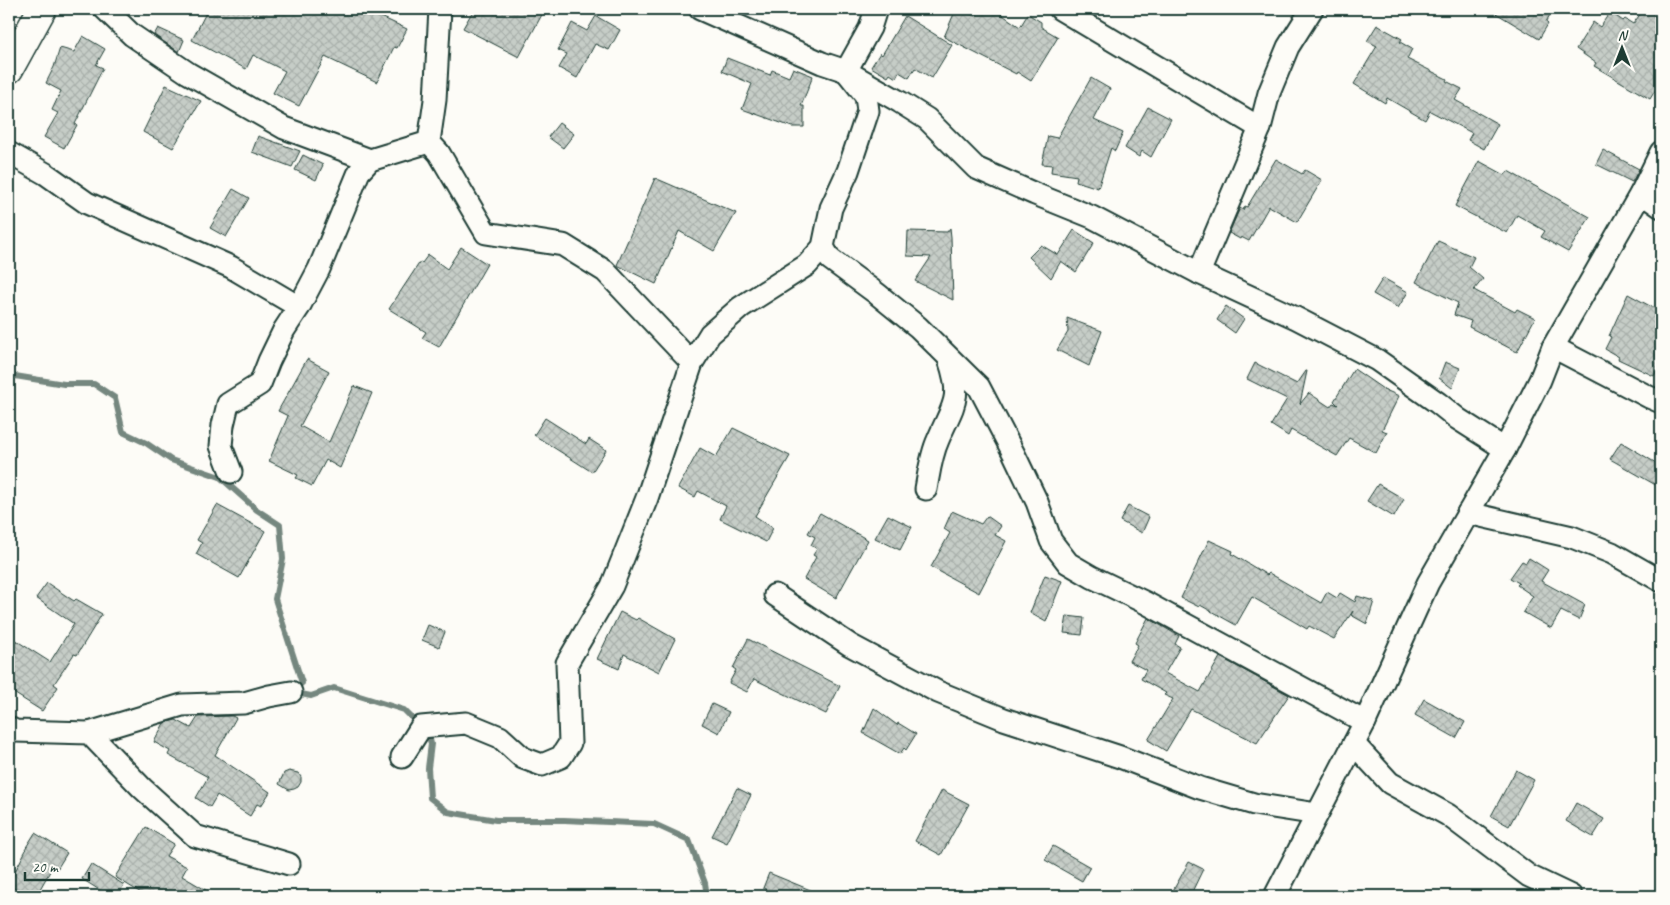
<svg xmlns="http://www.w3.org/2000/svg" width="1670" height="905" font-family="Caveat,sans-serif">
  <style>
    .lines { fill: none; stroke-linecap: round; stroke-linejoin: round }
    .stream { stroke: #75877f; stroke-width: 6 }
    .building { fill: url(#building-cross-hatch); stroke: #1f3d34 }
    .street-casing { stroke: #1f3d34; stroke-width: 25 }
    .secondary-casing { stroke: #1f3d34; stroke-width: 31 }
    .street { stroke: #fdfcf7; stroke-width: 21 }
    .secondary { stroke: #fdfcf7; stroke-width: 28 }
  </style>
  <defs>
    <pattern id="building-cross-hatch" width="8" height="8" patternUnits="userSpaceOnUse" patternTransform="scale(1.25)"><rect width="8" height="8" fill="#c6cdc7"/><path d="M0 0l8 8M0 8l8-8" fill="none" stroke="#aab1ac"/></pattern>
  </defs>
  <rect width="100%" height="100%" fill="#fdfcf7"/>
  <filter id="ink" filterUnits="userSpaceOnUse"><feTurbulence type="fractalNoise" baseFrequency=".02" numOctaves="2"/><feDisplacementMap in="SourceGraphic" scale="10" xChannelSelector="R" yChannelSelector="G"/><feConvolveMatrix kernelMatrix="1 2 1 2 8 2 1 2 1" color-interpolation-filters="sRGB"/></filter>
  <g filter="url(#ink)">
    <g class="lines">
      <polyline class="stream" points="9,375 64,384 94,384 115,398 123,432 146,443 171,460 220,477 257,510 280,525 283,559 275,599 302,683 291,692 311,696 334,688 404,710 429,735 431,744 428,768 430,798 448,812 496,820 564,820 654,824 689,840 705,883 707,896"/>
    </g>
    <g class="building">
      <polygon points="208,9 364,9 407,29 397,48 394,47 377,82 325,57 299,106 273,93 285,71 253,55 246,69 192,40"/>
      <polygon points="474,9 545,9 519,57 463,28"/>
      <polygon points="956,9 976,16 981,9 994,9 1020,27 1028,14 1041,22 1041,27 1058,37 1031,81 1017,72 1016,74 944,37"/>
      <polygon points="1489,9 1553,9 1546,22 1548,24 1539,39"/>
      <polygon points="1644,9 1654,9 1661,14 1661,81 1650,99 1594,66 1596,63 1576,49 1593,22 1600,27 1610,12 1623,21 1625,19 1633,24"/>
      <polygon points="596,16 620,30 609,50 595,44 577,78 559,68 567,54 558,50 572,23 587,31"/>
      <polygon points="905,16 952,45 932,78 915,68 909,78 899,72 896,78 890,74 888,77 871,67 880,53 882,55"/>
      <polygon points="1377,25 1402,39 1400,42 1412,49 1407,59 1447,79 1446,81 1462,89 1455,100 1498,124 1484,149 1468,140 1472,133 1430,111 1425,120 1387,98 1385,103 1354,84 1377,46 1367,41"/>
      <polygon points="158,28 184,40 179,52 154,35"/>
      <polygon points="83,36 105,49 96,65 103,68 75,124 77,125 64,148 44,137 58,113 52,110 61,91 46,83 54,67 60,48 74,52"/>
      <polygon points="727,58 770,75 772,70 789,77 793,68 813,76 801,106 804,106 804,127 792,127 742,109 752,84 722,71"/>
      <polygon points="1091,78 1110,89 1094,120 1123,133 1115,151 1111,148 1098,188 1076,181 1077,176 1051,172 1052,165 1042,164 1048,136 1057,138"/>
      <polygon points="166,85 201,101 173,148 143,132"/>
      <polygon points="1148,107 1171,119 1151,157 1142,151 1139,157 1125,148"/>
      <polygon points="559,123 574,134 563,148 548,137"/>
      <polygon points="258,136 300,151 292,167 252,152"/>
      <polygon points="1603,150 1639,169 1632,182 1596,164"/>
      <polygon points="303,155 323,165 316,180 295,170"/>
      <polygon points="1276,159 1302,174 1305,170 1322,180 1297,222 1269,206 1249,241 1241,237 1240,239 1229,233 1240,208 1243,210 1245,206 1247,207"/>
      <polygon points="1479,161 1505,175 1508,171 1590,217 1568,252 1541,237 1545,231 1517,215 1507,233 1455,206"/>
      <polygon points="655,178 736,213 714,251 679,231 656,284 617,265"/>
      <polygon points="233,189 249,198 226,237 210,228"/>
      <polygon points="950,228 951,237 953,300 915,281 931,257 907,256 908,231 947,232"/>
      <polygon points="1074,230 1094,243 1076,272 1061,261 1051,278 1029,257 1041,245 1058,255"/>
      <polygon points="1438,241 1474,257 1469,267 1483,279 1474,290 1515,312 1517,309 1535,318 1517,352 1469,327 1471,321 1454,315 1458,303 1416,282"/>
      <polygon points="461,247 487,264 439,347 422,338 426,332 389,309 420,262 422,263 428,255 447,269"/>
      <polygon points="1383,278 1408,292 1398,308 1373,294"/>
      <polygon points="1628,294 1661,312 1661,361 1654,376 1618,359 1619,357 1605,349 1611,337 1609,336"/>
      <polygon points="1226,306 1244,319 1235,333 1217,320"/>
      <polygon points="1067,318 1102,331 1089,366 1057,350 1068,332"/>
      <polygon points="307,359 329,371 300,426 329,442 354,386 372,393 340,468 326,460 312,486 296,478 298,475 269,461 288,416 278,411"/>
      <polygon points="1445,362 1460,368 1452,388 1439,378"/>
      <polygon points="1255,363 1297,384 1306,371 1307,371 1300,404 1309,393 1330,407 1333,403 1338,405 1334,401 1354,369 1383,389 1399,396 1382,430 1387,432 1376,453 1349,438 1337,456 1291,430 1288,436 1271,425 1287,399 1247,379"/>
      <polygon points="545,418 586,444 589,439 606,450 592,472 534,435"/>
      <polygon points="733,428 790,456 755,516 773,528 766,542 720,519 726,506 698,491 695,497 678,488 700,448 716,457"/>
      <polygon points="1621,442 1661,466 1661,488 1610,459"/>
      <polygon points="1378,484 1404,499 1394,517 1367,501"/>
      <polygon points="217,505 265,531 239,578 196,554 202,543 197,540"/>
      <polygon points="1128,506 1149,517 1142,533 1120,521"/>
      <polygon points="952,511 981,524 987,516 1001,526 995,535 1006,541 979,593 931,567 950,533 944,529"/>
      <polygon points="820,513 868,540 836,598 804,579 816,557 813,555 817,549 811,545 815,537 808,533"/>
      <polygon points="888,515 912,527 900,550 875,538"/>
      <polygon points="1209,540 1233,551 1232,554 1267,575 1269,573 1321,603 1327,592 1337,598 1340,593 1355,602 1357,596 1374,601 1367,624 1351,615 1353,611 1334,639 1309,626 1307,629 1252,597 1236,625 1200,605 1199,607 1181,598"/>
      <polygon points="1529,558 1548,570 1541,581 1585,605 1579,620 1561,611 1551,628 1523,612 1533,596 1517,585 1519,583 1510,578 1522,561 1526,563"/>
      <polygon points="1045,575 1062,581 1046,622 1030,613"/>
      <polygon points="47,583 74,601 76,599 102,614 77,655 74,654 54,684 58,687 42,711 9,690 9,636 50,662 74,624 36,598"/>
      <polygon points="620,612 636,620 638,618 675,639 659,672 624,654 619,669 597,659"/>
      <polygon points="1067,616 1084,618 1082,635 1064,633"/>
      <polygon points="1148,618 1179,636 1175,644 1180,647 1165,673 1200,692 1220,657 1289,695 1257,743 1191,709 1166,751 1148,740 1173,699 1164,695 1166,693 1141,679 1146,670 1129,661 1138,645 1135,643"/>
      <polygon points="428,625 445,632 439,647 422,640"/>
      <polygon points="748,639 840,686 826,714 754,679 747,692 729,683 736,670 733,668"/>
      <polygon points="1424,699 1465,722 1456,738 1415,715"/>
      <polygon points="712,704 729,712 719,733 702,724"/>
      <polygon points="874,708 897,725 898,723 916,734 906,750 904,748 900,754 863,733"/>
      <polygon points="232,716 236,718 215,755 270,792 261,806 257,804 250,816 217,795 210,807 196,798 208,777 168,755 170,751 154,742 164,723 176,720 191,728 198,717"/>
      <polygon points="1516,770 1534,780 1509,826 1491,816"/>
      <polygon points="289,771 298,773 301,777 301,782 298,787 294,789 289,790 279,784 284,773"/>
      <polygon points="737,788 751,795 727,843 712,836"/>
      <polygon points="942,790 969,804 941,855 915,841"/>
      <polygon points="1576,803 1604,819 1593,837 1566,821"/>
      <polygon points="146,827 174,844 166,856 187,867 182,876 216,896 146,896 115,877"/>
      <polygon points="35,833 67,853 57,869 53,866 36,896 16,896 19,891 9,885 9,883 26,850 25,849"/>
      <polygon points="1053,846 1090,867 1082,881 1045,860"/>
      <polygon points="1189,862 1203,869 1190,896 1170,896"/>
      <polygon points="91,864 124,885 117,896 109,896 82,879"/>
      <polygon points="769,873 825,896 782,896 763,888"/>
    </g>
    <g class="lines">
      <g class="street-casing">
        <g id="street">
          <polyline points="105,9 132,35 188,73 284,128 370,160"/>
          <polyline points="700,9 822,63 846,71 900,102 927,119 976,168 1035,194 1092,217 1199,273 1296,318 1377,360 1438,403 1458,419 1505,449"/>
          <polyline points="1060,9 1260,128"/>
          <polyline points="429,142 439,153 486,233 563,245 605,271 692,363"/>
          <polyline points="9,153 46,174 87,203 231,267 299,307"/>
          <polyline points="1641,193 1661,207"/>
          <polyline points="823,247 830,259 876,293 918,327 979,387 1014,454 1037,502 1051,541 1068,563 1092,577 1146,603 1365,722"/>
          <polyline points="1199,273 1260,128 1269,93 1288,47 1312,9"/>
          <polyline points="1553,347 1649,397 1661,402"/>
          <polyline points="231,472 221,446 223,425 228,404 260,384 269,361 284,330 299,307 319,269 359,172 370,160 429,142 435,100 440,9"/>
          <path d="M926,489C929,473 931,455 938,440C953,404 963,400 949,359"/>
          <polyline points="1468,513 1572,537 1612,553 1661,581"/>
          <polyline points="775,595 850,645 938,692 1004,719 1120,757 1200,788 1254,804 1317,814"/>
          <polyline points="9,728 15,731 89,733 142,788 195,836 289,864"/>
          <polyline points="89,733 182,705 244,703 269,696 291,692"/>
          <polyline points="1354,744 1390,783 1448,815 1529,876 1571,896"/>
          <polyline points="402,757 421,727 466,723 500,737 523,758 542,765 561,757 570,743 567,663 612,586 647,498 692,363 710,334 741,307 807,265 823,247 831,208 848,171 868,111 866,96 846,71 870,28 876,9"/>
          <polyline points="1275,896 1365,722 1428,583 1505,449 1540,380 1553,347 1641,193 1661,152"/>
        </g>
      </g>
      <g class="secondary-casing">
        <polyline id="secondary" points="9,69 42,9"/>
      </g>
      <use href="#street" class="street"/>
      <use href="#secondary" class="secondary"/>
    </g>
  </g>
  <rect width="1670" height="905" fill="none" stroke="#fdfcf7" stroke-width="30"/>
  <rect x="15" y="15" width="1640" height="875" fill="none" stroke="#1f3d34" stroke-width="2" filter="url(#ink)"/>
  <g transform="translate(1622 48)" stroke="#fdfcf7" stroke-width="4" paint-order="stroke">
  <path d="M0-4L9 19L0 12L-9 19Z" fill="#1f3d34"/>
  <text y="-8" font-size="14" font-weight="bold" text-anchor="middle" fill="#1f3d34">N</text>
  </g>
  <path d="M25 872v8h64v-8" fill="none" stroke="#1f3d34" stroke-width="2.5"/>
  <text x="32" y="872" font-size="15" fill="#1f3d34" stroke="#fdfcf7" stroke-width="4" paint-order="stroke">20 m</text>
</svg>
